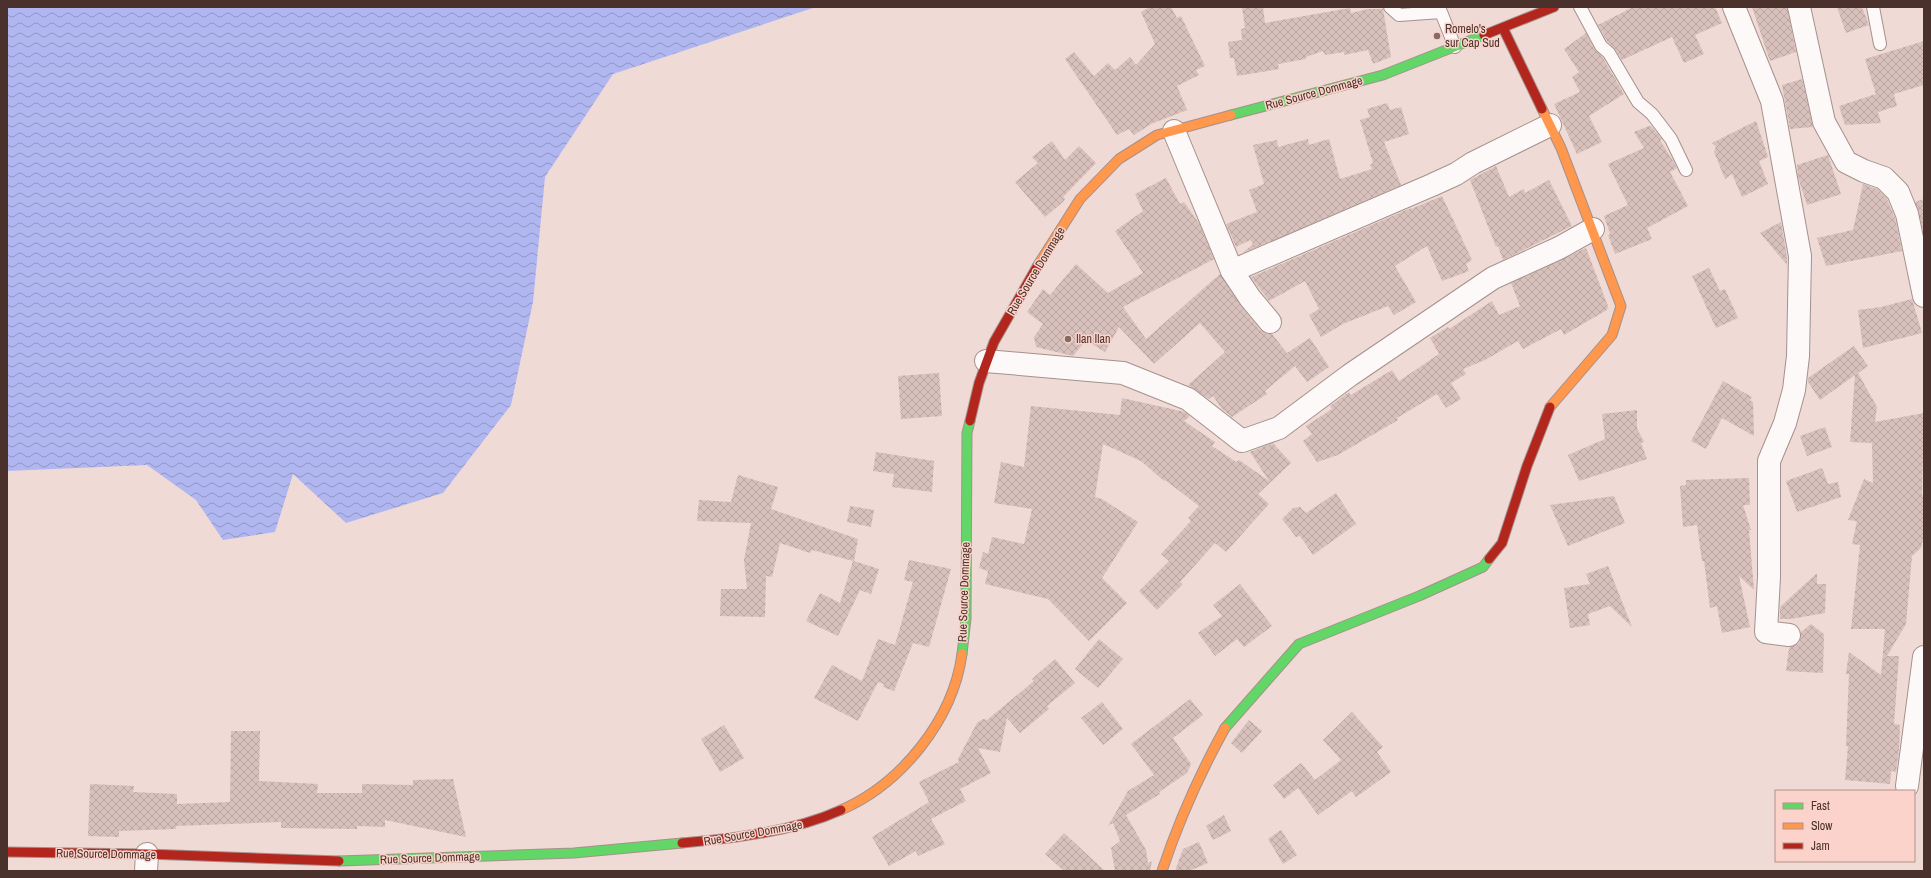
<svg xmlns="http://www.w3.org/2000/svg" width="1931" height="878" font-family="'Archivo Narrow',sans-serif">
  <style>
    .water { fill: url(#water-waves) }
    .building { fill: url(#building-cross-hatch) }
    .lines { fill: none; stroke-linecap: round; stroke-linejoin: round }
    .lane-casing { stroke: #a5918c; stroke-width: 14 }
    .street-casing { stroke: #a5918c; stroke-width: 24 }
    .fast-casing { stroke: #a5918c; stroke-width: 11 }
    .slow-casing { stroke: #a5918c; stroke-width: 11 }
    .jam-casing { stroke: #a5918c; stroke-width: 11 }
    .lane { stroke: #fdf9f9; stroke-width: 12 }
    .street { stroke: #fdf9f9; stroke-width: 22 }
    .fast { stroke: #63d668; stroke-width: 9 }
    .slow { stroke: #ff974d; stroke-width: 9 }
    .jam { stroke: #b3261e; stroke-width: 9 }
    .poi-dot { fill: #846c66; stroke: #fbd3ca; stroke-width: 1.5 }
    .labels { text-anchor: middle; stroke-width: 3; stroke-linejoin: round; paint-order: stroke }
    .poi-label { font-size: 12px; fill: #4a312b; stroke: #fbd3ca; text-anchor: start }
    .street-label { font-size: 12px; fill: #4a312b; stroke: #fbd3ca }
  </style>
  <defs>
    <pattern id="water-waves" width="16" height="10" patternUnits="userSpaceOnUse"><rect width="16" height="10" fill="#b0b6f0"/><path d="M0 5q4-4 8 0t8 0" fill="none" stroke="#9195c3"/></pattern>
    <pattern id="building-cross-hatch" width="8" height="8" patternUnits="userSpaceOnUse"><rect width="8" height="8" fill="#d8c1bc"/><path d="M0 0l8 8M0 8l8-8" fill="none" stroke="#bba6a2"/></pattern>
  </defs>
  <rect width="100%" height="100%" fill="#f0dad5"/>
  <polygon class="water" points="7,7 816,7 613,74 545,177 533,302 511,405 443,493 346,523 293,474 275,532 223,540 196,500 147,465 7,471"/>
  <g class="building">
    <polygon points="1150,7 1171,7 1177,18 1181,16 1205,66 1196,70 1199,75 1177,86 1187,110 1151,124 1134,135 1129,129 1117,135 1065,59 1074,52 1094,76 1108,63 1115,70 1130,57 1136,65 1155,44 1141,12"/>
    <polygon points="1242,7 1263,7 1265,23 1350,8 1351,13 1368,9 1383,9 1391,57 1373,64 1368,50 1344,55 1344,52 1325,55 1323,51 1306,57 1306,59 1278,64 1279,69 1237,76 1234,58 1230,58 1228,42 1242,40 1241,29 1245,28"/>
    <polygon points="1633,7 1715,7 1722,23 1695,35 1704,54 1684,63 1672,37 1622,60 1615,49 1607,41 1598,25"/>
    <polygon points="1752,7 1787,7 1796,52 1770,61"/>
    <polygon points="1837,7 1862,7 1869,25 1846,33"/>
    <polygon points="1586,33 1595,50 1603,58 1624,94 1589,116 1602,142 1577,154 1554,104 1580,92 1572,77 1579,72 1564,49"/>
    <polygon points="1924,41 1924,85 1894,94 1897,106 1878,112 1881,123 1845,125 1839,106 1876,94 1865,59"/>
    <polygon points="1802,79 1813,127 1790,129 1782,85"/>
    <polygon points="1387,103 1390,110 1401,107 1409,134 1384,142 1401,185 1243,253 1253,244 1250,240 1236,247 1226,224 1257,212 1249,190 1264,184 1253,145 1277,140 1278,147 1308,139 1309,145 1329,139 1340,179 1372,169 1370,165 1373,163 1360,120 1370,117 1367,109"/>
    <polygon points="1756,121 1768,157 1759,161 1768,184 1742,197 1732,174 1725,179 1714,152 1716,147 1712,143"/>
    <polygon points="1649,126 1651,126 1662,139 1660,140 1673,161 1677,168 1670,172 1688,206 1647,228 1652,239 1615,254 1608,235 1610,234 1604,216 1628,205 1608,164 1644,148 1634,132"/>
    <polygon points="1052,141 1065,160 1079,146 1096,163 1063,197 1065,199 1063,202 1045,217 1015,182 1038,163 1032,157"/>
    <polygon points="1828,155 1841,194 1807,205 1798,177 1797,165"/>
    <polygon points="1496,166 1509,197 1524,189 1525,193 1549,180 1572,226 1503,260 1498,246 1496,247 1470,180"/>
    <polygon points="1166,178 1180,204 1184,202 1200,225 1214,259 1123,307 1146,339 1220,274 1240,305 1260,330 1266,334 1272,334 1287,353 1310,338 1329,367 1307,382 1295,366 1265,391 1267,394 1232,417 1222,409 1213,396 1209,399 1188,385 1225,352 1200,323 1154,364 1119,327 1105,352 1086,340 1073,356 1036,347 1034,337 1043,324 1027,312 1043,289 1050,295 1076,264 1108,293 1143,273 1115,231 1143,211 1135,194"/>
    <polygon points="1863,184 1877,189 1887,199 1895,218 1902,251 1826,266 1817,238 1853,230"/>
    <polygon points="1442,196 1472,260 1466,264 1469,271 1442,281 1427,246 1395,266 1416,302 1394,315 1388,306 1343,324 1321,337 1309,315 1319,309 1305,281 1269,301 1251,277 1411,208 1411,209"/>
    <polygon points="1924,199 1924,234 1915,202"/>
    <polygon points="1781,222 1787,257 1787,265 1760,233"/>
    <polygon points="1586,248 1608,306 1607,310 1564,335 1561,329 1523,349 1518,341 1485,360 1463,369 1466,374 1451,383 1461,399 1446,408 1437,394 1397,418 1398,420 1338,455 1317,462 1303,441 1312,434 1306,426 1332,409 1330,406 1349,392 1351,395 1392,370 1399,381 1439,354 1430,338 1448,327 1449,329 1492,301 1499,315 1520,306 1511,283"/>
    <polygon points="1709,268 1720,291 1725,289 1738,318 1716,328 1692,276"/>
    <polygon points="1912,299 1922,333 1863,348 1858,310 1881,307"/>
    <polygon points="1854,346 1868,366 1858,373 1877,407 1875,422 1924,413 1922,495 1924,495 1924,535 1921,548 1912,556 1906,624 1887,656 1899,656 1894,724 1900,725 1899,750 1896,772 1891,771 1890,784 1845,780 1848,746 1846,746 1849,674 1846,674 1849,652 1881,675 1885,629 1851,629 1860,545 1852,544 1857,521 1848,520 1864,479 1873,483 1872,443 1850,442 1855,375 1820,400 1808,382 1808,378"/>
    <polygon points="939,373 942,416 901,419 898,376"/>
    <polygon points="1723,381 1752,397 1750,400 1753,402 1754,436 1722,418 1706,449 1691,441"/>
    <polygon points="1122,398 1185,412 1190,416 1184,421 1215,442 1212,446 1236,462 1239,460 1269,481 1250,452 1273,443 1291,463 1258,494 1269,504 1226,552 1215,543 1180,582 1183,584 1157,610 1139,591 1169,561 1161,554 1191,521 1188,518 1199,506 1165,480 1164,481 1141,461 1103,444 1095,497 1102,499 1138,522 1102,578 1127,603 1089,641 1048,599 985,584 988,571 979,568 983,552 988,554 992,537 1024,544 1032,509 994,503 1001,462 1024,467 1031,406 1120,415"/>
    <polygon points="1637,410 1637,428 1644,442 1641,443 1647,459 1579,481 1568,455 1605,439 1602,414"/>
    <polygon points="1825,427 1832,447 1807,456 1800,436"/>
    <polygon points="876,452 934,461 932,492 892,487 894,474 873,471"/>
    <polygon points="1822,468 1828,484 1838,482 1841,497 1797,512 1786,481"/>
    <polygon points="738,475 778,487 771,509 858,539 854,561 879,569 871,594 860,590 838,636 806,621 820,593 840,603 853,561 812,550 810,553 780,543 772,577 766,576 765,617 720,616 721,589 747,589 744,560 751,523 697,521 699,500 731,502"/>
    <polygon points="1749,478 1750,505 1743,505 1751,530 1749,530 1754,590 1739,576 1750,627 1722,633 1717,606 1710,608 1704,561 1702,561 1697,525 1683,527 1680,486 1686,485 1686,480"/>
    <polygon points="1336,493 1356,524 1313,555 1300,536 1296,537 1282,519 1293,508 1300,507 1306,513"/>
    <polygon points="1614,496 1625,523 1568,546 1550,505"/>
    <polygon points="850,506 874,510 871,527 847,522"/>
    <polygon points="909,560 951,569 929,647 913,643 894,691 883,687 884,684 878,682 858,721 814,698 832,665 862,681 878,639 895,645 913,582 904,580"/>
    <polygon points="1608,566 1632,627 1610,606 1588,614 1590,625 1570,628 1564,588 1590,584 1586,574"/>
    <polygon points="1817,573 1817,584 1826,584 1825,613 1791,619 1780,619 1780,607"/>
    <polygon points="1240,584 1272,626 1244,647 1237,639 1215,656 1198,633 1222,616 1213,605"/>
    <polygon points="1811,624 1824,634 1823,673 1786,671 1789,648 1799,643 1801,637 1801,632"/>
    <polygon points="1099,639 1123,659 1098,688 1075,669"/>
    <polygon points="1055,659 1075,683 1047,706 1049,709 1020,733 1007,718 1000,752 978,748 991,773 960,789 966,801 931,819 945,844 918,856 916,851 889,866 872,837 929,802 919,782 959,762 958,759 977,723 983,719 987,720 1034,681 1032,679"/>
    <polygon points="1190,699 1203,715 1173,738 1191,764 1187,773 1159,792 1160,794 1126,815 1146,850 1148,863 1152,861 1150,871 1115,871 1111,848 1120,841 1113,823 1108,826 1128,791 1154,775 1131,744"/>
    <polygon points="1102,702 1123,729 1103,745 1081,718"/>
    <polygon points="1352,712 1383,747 1377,752 1391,772 1356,797 1352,791 1318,815 1298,788 1284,799 1273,785 1301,763 1315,780 1341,760 1323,740"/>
    <polygon points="1249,720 1262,731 1242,753 1231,743"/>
    <polygon points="724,725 744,758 720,772 701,739"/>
    <polygon points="231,731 260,731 259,781 318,784 317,793 362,793 362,784 413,785 413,780 453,779 466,837 385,820 385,827 357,826 357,829 281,828 281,822 176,826 176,829 119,831 119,837 88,836 90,784 134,786 133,792 177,794 177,804 230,802"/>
    <polygon points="1224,815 1231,831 1213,840 1206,826"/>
    <polygon points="1281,830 1297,855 1283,864 1268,839"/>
    <polygon points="1064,833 1105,871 1064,871 1045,854"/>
    <polygon points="1199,842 1208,863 1189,871 1175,871 1183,849"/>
  </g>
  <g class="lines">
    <g class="lane-casing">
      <g id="lane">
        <polyline points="1390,7 1399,15 1441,12 1455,47"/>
        <polyline points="1580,7 1601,46 1609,53 1638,102 1652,114 1671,139 1686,170"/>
        <polyline points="1873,7 1880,44"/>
      </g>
    </g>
    <g class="street-casing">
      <g id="street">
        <polyline points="1734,7 1772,101 1800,256 1798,356 1794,390 1785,423 1769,461 1769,577 1766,632 1789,635"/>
        <polyline points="1799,7 1824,122 1846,162 1864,171 1884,178 1898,192 1907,214 1924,296"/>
        <polyline points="1174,131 1232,271 1250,298 1270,322"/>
        <polyline points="1232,271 1432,185 1456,174 1473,163 1550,125"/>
        <polyline points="986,361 1123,373 1188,399 1242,441 1279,428 1350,375 1493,278 1559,248 1593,229"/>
        <polyline points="1907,786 1924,657"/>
        <polyline points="146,871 147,854"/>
      </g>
    </g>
    <g class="fast-casing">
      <g id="fast">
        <polyline points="1231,115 1383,75 1484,35"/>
        <polyline points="962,654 966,619 967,433 970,421"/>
        <polyline points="1225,728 1299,644 1419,596 1483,567 1489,559"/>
        <polyline points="339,861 574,853 682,843"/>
      </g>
    </g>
    <g class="slow-casing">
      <g id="slow">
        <polyline points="1542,109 1561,148 1621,306 1612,335 1550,407"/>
        <polyline points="1038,265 1080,199 1119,159 1157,135 1231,115"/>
        <path d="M841,810C901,784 953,720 962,654"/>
        <path d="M1162,871C1179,820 1199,775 1225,728"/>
      </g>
    </g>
    <g class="jam-casing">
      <g id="jam">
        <polyline points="1503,28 1542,109"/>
        <polyline points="1484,35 1554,7"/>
        <polyline points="970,421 979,383 994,342 1038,265"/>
        <polyline points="1489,559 1502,543 1527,466 1550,407"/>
        <path d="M682,843C736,838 792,832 841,810"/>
        <polyline points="7,852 147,854 339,861"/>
      </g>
    </g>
    <use href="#lane" class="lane"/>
    <use href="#street" class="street"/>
    <use href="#fast" class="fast"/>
    <use href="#slow" class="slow"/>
    <use href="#jam" class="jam"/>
  </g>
  <g class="poi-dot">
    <circle cx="1437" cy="36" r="4"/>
    <circle cx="1068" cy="339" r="4"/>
  </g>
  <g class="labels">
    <g class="poi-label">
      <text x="1445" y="33">Romelo's<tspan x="1445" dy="14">sur Cap Sud</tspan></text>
      <text x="1076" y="343">Ilan Ilan</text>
    </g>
    <g class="street-label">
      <text transform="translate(1314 93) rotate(-15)" y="4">Rue Source Dommage</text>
      <text transform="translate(1036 271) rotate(-59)" y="4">Rue Source Dommage</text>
      <text transform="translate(964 592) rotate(-88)" y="4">Rue Source Dommage</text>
      <text transform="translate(753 833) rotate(-10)" y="4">Rue Source Dommage</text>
      <text transform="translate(106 854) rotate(1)" y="4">Rue Source Dommage</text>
      <text transform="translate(430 858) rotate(-2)" y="4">Rue Source Dommage</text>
    </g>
  </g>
  <rect width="1931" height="878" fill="none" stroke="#4a312b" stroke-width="16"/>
  <rect x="1775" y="790" width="140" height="72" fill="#fbd3ca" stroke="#b4928a"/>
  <rect x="1783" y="803" width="20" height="6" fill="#63d668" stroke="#b4928a"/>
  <text x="1811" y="810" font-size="12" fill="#4a312b">Fast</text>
  <rect x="1783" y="823" width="20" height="6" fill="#ff974d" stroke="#b4928a"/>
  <text x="1811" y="830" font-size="12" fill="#4a312b">Slow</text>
  <rect x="1783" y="843" width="20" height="6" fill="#b3261e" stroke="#b4928a"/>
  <text x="1811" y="850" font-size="12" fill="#4a312b">Jam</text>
</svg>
